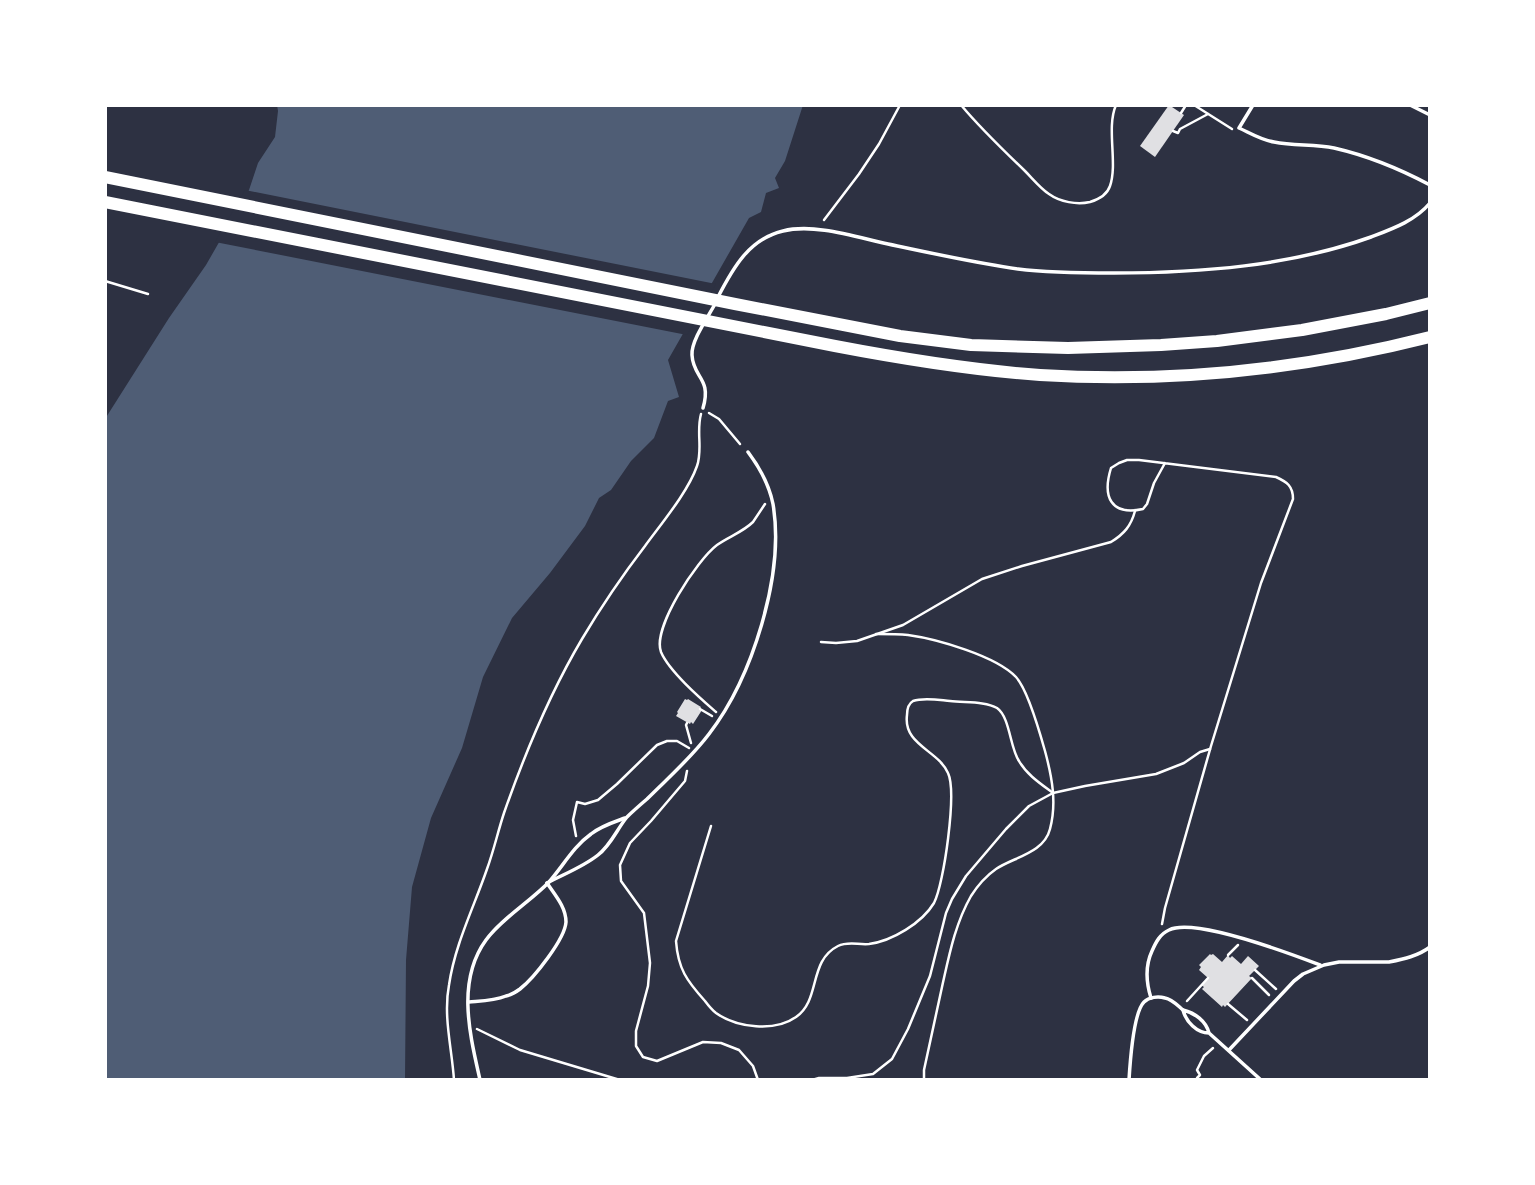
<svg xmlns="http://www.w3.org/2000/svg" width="1535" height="1185" font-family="Rubik,sans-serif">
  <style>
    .water { fill: #4f5d75 }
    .pier { fill: #2d3142 }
    .building { fill: #e0e0e3 }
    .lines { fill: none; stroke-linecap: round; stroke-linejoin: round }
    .path { stroke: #fff; stroke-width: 2.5 }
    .service { stroke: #fff; stroke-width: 3.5 }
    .motorway { stroke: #fff; stroke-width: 12 }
  </style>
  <rect width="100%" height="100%" fill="#2d3142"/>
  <polygon class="water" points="277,105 803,105 785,161 775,178 779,188 766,193 761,212 749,218 668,360 679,397 668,401 654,438 631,461 611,490 599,498 585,526 550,573 512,618 483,677 462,748 431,818 412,887 406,960 405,1080 105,1080 105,419 169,318 206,265 249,190 258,163 275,137 278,111"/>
  <polygon class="pier" points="245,190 716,284 687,335 215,242"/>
  <g class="building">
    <polygon points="1169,105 1184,115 1155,157 1140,146"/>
    <polygon points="685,699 687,700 688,699 701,707 700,709 702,710 693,724 691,722 690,724 676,716 678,713 677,712"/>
    <polygon points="1210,954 1211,955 1213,954 1222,962 1228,955 1230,958 1232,956 1241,964 1248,956 1259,966 1249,976 1252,978 1225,1007 1223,1005 1222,1007 1202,989 1204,987 1201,985 1208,978 1199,970 1201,967 1199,965"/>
  </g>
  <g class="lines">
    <g class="path">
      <path d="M961,105C981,129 1003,150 1025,171C1033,179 1040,188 1049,194C1060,202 1077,205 1090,202C1100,199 1107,195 1110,186C1118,163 1106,128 1116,105"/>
      <polyline points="1194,105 1232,129"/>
      <polyline points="1181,113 1186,105"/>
      <polyline points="1173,131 1178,133 1180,129 1208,114"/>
      <polyline points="824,220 859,174 879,144 900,105"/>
      <polyline points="105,281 148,294"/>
      <polyline points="709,413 719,419 740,444"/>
      <path d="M876,634C887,634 898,634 908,635C937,639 996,656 1016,677C1028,690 1040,733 1045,751C1052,777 1057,803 1050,829C1044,853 1014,857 996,869C986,876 978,885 971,896C955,924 949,956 942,987C936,1014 930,1042 924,1070V1080"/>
      <path d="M821,642L836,643L857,641L903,625L982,579L1022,566L1111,542C1124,534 1131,526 1135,511"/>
      <polyline points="700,709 712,716"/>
      <path d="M716,712C700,698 669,671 661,652C652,628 697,560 717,545C728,537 743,532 753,522C757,516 761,510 765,504"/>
      <polyline points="687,723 686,725 691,743"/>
      <polyline points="687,771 685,781 651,821 630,843 620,865 621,881 644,913 650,963 648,986 636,1031 636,1046 643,1057 657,1061 703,1042 721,1043 739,1050 753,1066 758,1080"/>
      <path d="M711,826L676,941C678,969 687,981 705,1001C708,1005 712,1010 716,1013C737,1028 775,1032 796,1017C821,1000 808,961 838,946C848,941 858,945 869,944C892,941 922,923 934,903C944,884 957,792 948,773C938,750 903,745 907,715C907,710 908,704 913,701C924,697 939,700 950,701C964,703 985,701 997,708C1010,717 1010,748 1019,761C1027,775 1041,784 1053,793"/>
      <polyline points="576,836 573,820 577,802 585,804 598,800 617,784 657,745 667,741 677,741 689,748"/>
      <path d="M1162,924L1165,908L1211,746L1261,583L1293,499C1293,486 1287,482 1276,477L1139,460H1127L1119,463L1111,468C1102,497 1111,516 1143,509L1147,504L1154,483L1165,463"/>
      <polyline points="1228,955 1238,945"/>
      <polyline points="1255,970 1276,989"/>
      <polyline points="1252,978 1269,995"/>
      <polyline points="1187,1001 1208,978"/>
      <polyline points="1228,1004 1247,1020"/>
      <polyline points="477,1029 520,1050 620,1080"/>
      <polyline points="1197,1078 1200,1075 1197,1070 1204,1056 1213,1048"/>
      <path d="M454,1080C452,1049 443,1016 449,985C455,944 474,907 487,869C494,850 498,831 504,813C525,753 550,693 582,639C601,607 622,576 645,546C661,524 688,492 697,466C703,449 696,432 701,414"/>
      <polyline points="812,1080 819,1078 847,1078 873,1074 892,1059 908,1029 930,976 946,913 952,899 966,876 1006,829 1029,806 1053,793 1085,786 1156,774 1184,763 1200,752 1210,749"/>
    </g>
    <g class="service">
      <path d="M1253,105L1239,128C1250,133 1261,140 1274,142C1294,146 1314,144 1334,148C1369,156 1398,168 1430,185"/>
      <polyline points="1410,105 1430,115"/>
      <path d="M718,297C733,268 749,239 783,231C814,223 856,237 888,244C931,253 975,263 1018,269C1050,273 1082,273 1114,273C1200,273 1290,266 1371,237C1392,229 1415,221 1430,203"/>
      <path d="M703,408C712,378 693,378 692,355C691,341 708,317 715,304"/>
      <path d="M547,883C564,874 583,867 598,855C611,845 617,829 627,817C633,811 640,805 647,799C668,778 691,758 709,734C752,678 785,575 773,504C769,484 760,468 748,452"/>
      <path d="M1151,998C1146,982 1145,966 1152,951C1156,942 1160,934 1169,930C1195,917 1291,954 1320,965"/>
      <path d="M469,1002C481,1001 494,1001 506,996C511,995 516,992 520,989C534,978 565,939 566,922C566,907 555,895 547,883"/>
      <path d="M1209,1033C1197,1033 1186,1022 1183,1010C1195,1013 1206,1021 1209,1033L1261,1080"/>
      <path d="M1229,1050L1294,981L1303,974L1324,965L1339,962H1389C1404,959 1418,956 1430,947"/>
      <path d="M480,1080C470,1035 456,981 486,940C501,919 531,901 549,882C563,866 574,846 591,834C601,826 614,822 625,818"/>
      <path d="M1129,1080C1130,1064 1133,1013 1144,1002C1149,997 1158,996 1165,998C1172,999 1178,1006 1183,1010"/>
    </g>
    <g class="motorway">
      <polyline points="105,177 735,304 900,336 971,345 1068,348 1161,345 1217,341 1302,330 1386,314 1430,303"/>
      <path d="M105,202L835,346C903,359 971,370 1040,375C1170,383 1304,369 1430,337"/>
    </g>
  </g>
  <rect width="1535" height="1185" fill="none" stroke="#ffffff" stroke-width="214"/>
</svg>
